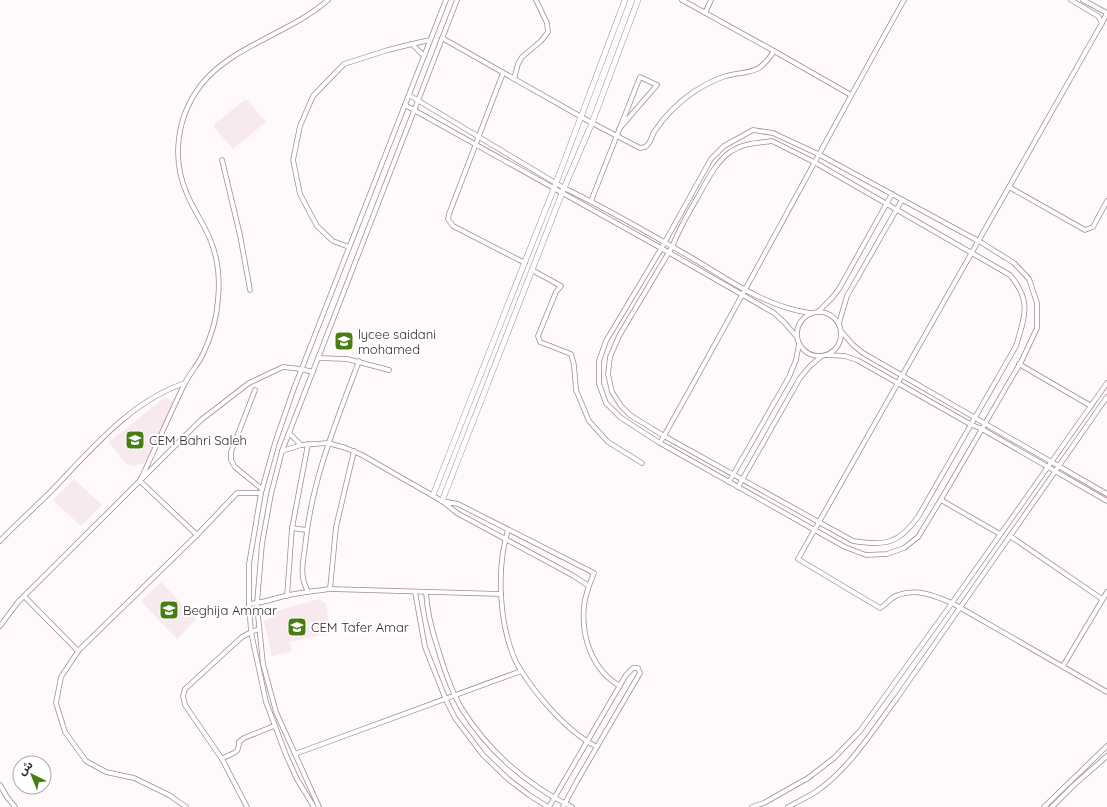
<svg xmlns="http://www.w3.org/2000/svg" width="1107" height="807" font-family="Quicksand,'Noto Sans Arabic',sans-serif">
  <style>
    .built { fill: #f8e9ee }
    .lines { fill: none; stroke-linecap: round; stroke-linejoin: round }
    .minor-casing { stroke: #a48992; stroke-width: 5.5 }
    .tertiary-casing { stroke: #a48992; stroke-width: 6 }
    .minor { stroke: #fff; stroke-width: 4 }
    .tertiary { stroke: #fff; stroke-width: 5 }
    .labels { text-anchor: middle; stroke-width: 4; stroke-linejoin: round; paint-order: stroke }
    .poi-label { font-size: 13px; fill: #33292c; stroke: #fff; text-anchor: start }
  </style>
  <rect width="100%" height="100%" fill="#fff9fb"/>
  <g class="built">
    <polygon points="246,99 266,122 233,149 214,127 214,124"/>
    <polygon points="165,397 176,403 149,459 142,464 134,466 126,464 109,442"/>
    <polygon points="74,479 102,505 81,526 53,500"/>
    <polygon points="161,582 196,619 177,639 141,601"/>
    <polygon points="316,600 321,600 326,604 330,633 290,642 292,652 272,656 264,621 274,617 279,610"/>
  </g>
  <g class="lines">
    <g class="minor-casing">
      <g id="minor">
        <polyline points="682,0 774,51 851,95"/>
        <polyline points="1071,0 1098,16 1102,23"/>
        <path d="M1083,0L1107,13L1102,23L798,559L880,608C886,605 891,597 898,595C917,588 935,596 952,603L1107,692"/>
        <polyline points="705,13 711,0"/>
        <path d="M442,38L592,123L640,148L645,147C651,143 651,138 654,132C664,117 680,101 695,91C703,86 714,80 723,77C748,69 757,78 774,51"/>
        <polyline points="424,56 412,44 430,40"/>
        <polyline points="503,73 449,214 448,219 453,226 525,263"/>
        <polyline points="514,79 518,64 522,57 541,41 548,32 547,23 536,0"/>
        <path d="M409,95L564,188C608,209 650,234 692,258C729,280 766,307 810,313"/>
        <polyline points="405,105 668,252 774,313 784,322 796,336"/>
        <polygon points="753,130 773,133 818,154 982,243 1014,263 1029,279 1037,303 1037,328 1022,360 943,496 918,537 904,548 887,554 866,555 845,547 660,443 635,427 620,417 606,403 599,384 599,361 606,341 661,249 711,159 724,146"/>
        <path d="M772,141L814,162L1010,275C1032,301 1025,316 1016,346L918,517C899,544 885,546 853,541L664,436L630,415L621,406L612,392L608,374L610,357L619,336L672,247C679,230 687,215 696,200C706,183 714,164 730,152C743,143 757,143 772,141Z"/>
        <polyline points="222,160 240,235 250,290"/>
        <polyline points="1009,187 1085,230 1093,227 1107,201"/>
        <polyline points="591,201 640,77 657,85 619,129"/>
        <polyline points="349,247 333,241 317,226 300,194 293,160 300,126 313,96 344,64 388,50 412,44"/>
        <polyline points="532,270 561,286 556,292 538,336 540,342 571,354 574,365 576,390 589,421 608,442 642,463"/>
        <polyline points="819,311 832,298 839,289 892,194"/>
        <circle cx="819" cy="334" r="22"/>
        <polyline points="839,323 847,296 902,200"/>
        <polyline points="841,331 853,345 863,353 1107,494"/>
        <polyline points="827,355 845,356 857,360 970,424 982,429 1107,501"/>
        <polyline points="318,358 347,359 389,370"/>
        <polyline points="1019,364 1091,406"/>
        <polyline points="255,390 231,452 231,460 235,467 262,489"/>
        <path d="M660,443C743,296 822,147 904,0"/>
        <polyline points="301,445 328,443 346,448 362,455 442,501"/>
        <polyline points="282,451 301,445 289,433"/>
        <polyline points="729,482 789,377 796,360 799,344"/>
        <polyline points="738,487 800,378 810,366 822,356"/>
        <polyline points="941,500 1000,534"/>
        <polyline points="292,528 306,530"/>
        <path d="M508,530C496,569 499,625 516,662C524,677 535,691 546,704C561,721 577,737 597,747"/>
        <path d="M197,535L140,481C155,449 169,416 184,385C189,374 198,365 203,354C211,337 217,318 218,299C220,279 218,258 210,239C204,224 193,209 187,194C171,158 177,116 201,85C231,46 291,33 328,0"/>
        <polyline points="1010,536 1102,599"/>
        <path d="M0,541C18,522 39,504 57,485C94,446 132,401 185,383"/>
        <path d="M589,586L572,575L457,513L442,501L458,504L594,573C590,583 585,595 584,606C581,637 592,670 620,686"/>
        <polyline points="330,589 336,527 354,451"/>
        <path d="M308,592C306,587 303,582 303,577C301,568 304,556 305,547C311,482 336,422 359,361"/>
        <polyline points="415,592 425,647 446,700 455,718 483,755 508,779 529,795 548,807"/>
        <path d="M426,592C427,612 432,631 438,649C444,669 451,691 462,709C488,751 527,785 572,807"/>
        <polyline points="24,596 78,651"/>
        <polyline points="287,596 292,528 308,444"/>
        <path d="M249,604C263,603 275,598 289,595C303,592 316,591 330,589L501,594"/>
        <polyline points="0,626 18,602 201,420 249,383 283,367 301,369 313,372"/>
        <polyline points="1063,666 1107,592"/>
        <polyline points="295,754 521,671"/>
        <polyline points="222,759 185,705 183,696 185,689 242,637 251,632 259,629"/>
        <polyline points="0,785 7,797 15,807"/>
        <polyline points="186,807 169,795 134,778 106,772 86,761 65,732 56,703 61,677 79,650 197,535 237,493 261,493"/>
        <path d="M247,807L222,759C231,752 239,756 239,742L244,738L274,726"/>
        <polyline points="314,807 297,779 286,755 266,702 251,632 249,604 249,564 261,493 275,443 293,391 446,0"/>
        <polyline points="319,807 276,712 263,664 258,615 257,603 262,544 271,494 282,451 457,0"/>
        <polyline points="549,807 626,675 633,668 638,668 640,673 577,781 563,807"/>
        <polyline points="752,807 764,803 808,778 834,758 860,731 952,603 1107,383"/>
        <path d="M788,807C797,802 808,797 817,791C851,767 873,730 897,698L1107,397"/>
        <polyline points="1044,807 1107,746"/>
        <polyline points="1052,807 1074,785 1107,756"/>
      </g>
    </g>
    <g class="tertiary-casing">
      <g id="tertiary">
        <polyline points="433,495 556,183 625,0"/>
        <polyline points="442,501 564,188 592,123 638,0"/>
      </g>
    </g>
    <use href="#minor" class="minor"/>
    <use href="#tertiary" class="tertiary"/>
  </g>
  <defs>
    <g id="school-square" transform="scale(1)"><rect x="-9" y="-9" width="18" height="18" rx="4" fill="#477e14" stroke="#fff"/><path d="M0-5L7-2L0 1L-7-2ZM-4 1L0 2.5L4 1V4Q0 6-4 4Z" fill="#fff"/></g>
  </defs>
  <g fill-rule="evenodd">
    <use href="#school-square" x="344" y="341"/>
    <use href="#school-square" x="135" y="440"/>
    <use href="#school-square" x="169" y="610"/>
    <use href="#school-square" x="297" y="627"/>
  </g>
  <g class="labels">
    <g class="poi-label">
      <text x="358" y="339">lycee saidani<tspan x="358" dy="15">mohamed</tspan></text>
      <text x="149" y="445">CEM Bahri Saleh</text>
      <text x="183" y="615">Beghija Ammar</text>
      <text x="311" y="632">CEM Tafer Amar</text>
    </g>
  </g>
  <g transform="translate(32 775) rotate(317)"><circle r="19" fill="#ffffff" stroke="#ada9ab"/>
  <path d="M0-3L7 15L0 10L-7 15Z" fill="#477e14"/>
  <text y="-6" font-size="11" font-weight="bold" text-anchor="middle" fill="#33292c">ش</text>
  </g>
</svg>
